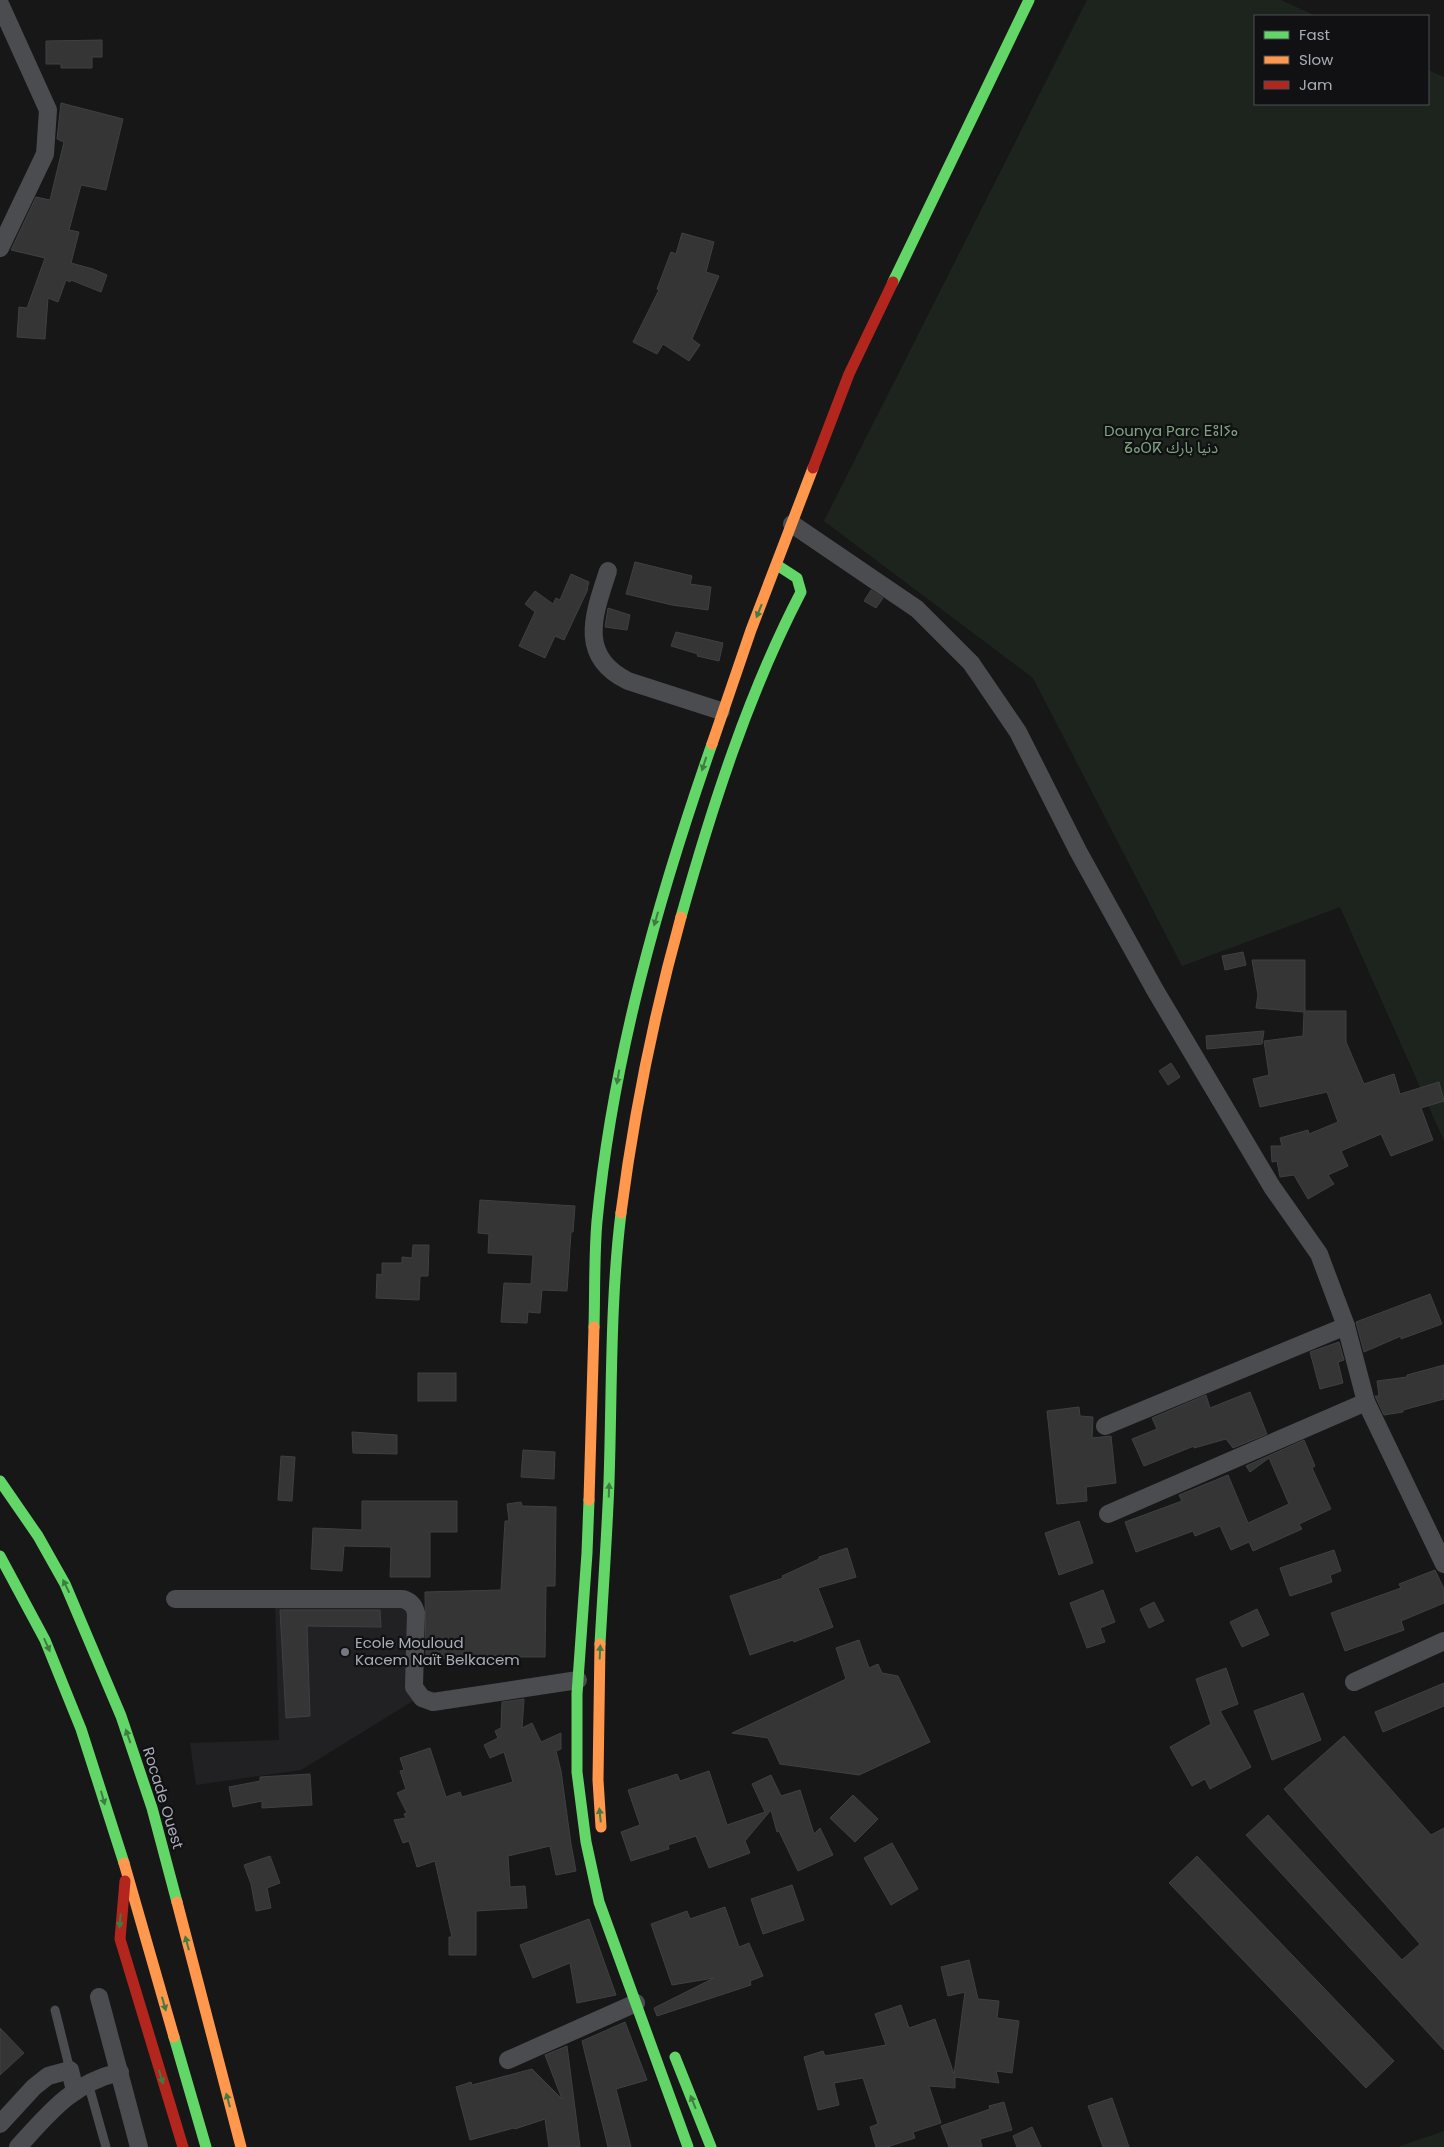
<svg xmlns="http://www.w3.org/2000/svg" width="1444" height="2147" font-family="Poppins,'Noto Sans Arabic','Noto Sans Tifinagh',sans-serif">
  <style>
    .built { fill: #212123 }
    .green { fill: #1d241e }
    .building { fill: #353536; stroke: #3f4043 }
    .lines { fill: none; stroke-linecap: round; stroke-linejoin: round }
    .lane { stroke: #4b4c50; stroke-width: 9 }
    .street { stroke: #4b4c50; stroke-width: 18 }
    .fast { stroke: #63d668; stroke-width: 11 }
    .slow { stroke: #ff974d; stroke-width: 11 }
    .jam { stroke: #b3261e; stroke-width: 11 }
    .oneway { fill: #3e7d42 }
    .poi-dot { fill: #757880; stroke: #111113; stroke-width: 2 }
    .labels { text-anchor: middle; stroke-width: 4.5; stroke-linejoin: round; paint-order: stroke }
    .park-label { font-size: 15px; fill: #7fa381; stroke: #111113 }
    .poi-label { font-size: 15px; fill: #a8adb8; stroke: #111113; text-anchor: start }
    .street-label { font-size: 15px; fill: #a8adb8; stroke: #111113 }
  </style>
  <rect width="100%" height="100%" fill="#171717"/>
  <polygon class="built" points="275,1601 413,1602 413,1701 301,1770 196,1785 190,1743 279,1740"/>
  <g class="green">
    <polygon points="1087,0 1281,0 1316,16 1255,16 1255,104 1428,104 1428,70 1444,77 1444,1141 1340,907 1182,966 1033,678 824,521"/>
    <polygon points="1444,2131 1444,2147 1398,2147"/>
  </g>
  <g class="building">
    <polygon points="102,40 102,57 92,57 92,68 61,68 61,64 46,64 46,41"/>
    <polygon points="61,103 123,119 106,190 81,185 69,230 79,232 71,263 93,269 107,275 101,292 71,280 70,282 66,280 58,302 48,298 45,339 17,337 19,307 27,308 45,258 11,250 36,197 50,200 64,142 57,139"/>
    <polygon points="682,233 714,242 706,272 719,276 692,339 700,345 689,361 663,344 657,354 633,342 659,290 657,289 671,252 676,254"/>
    <polygon points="635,562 692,576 690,584 711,587 708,610 672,605 626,594"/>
    <polygon points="571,574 589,582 587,589 588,589 564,640 555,636 545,658 519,646 535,612 525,604 535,591 553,604 556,598 560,600"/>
    <polygon points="871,590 883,598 876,608 864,601"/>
    <polygon points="608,608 630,615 627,630 605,627"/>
    <polygon points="676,632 723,643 719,661 697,656 698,654 671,646"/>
    <polygon points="1243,952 1246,965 1225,970 1222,956"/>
    <polygon points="1252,960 1305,960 1305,1011 1346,1011 1346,1042 1364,1084 1394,1074 1400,1094 1439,1082 1444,1101 1421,1108 1433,1140 1391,1156 1381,1134 1341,1151 1348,1166 1328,1175 1334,1184 1308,1199 1294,1175 1280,1177 1277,1161 1272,1162 1271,1146 1282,1146 1280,1138 1308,1130 1309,1134 1338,1122 1327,1092 1260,1107 1253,1079 1269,1075 1264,1041 1303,1036 1304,1012 1256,1008 1258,995"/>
    <polygon points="1264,1031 1262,1044 1207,1049 1206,1036"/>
    <polygon points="1171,1063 1180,1077 1168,1085 1159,1071"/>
    <polygon points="480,1200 575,1206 573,1232 571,1232 567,1291 542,1290 540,1313 528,1312 527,1323 501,1322 504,1283 531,1284 533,1255 488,1253 489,1234 478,1233"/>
    <polygon points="413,1245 429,1245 428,1276 420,1276 419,1300 376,1298 377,1274 382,1275 382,1263 402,1263 402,1257 412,1258"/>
    <polygon points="1430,1294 1442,1324 1401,1339 1401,1336 1364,1352 1356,1322"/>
    <polygon points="1339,1342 1344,1360 1338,1362 1343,1383 1320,1389 1310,1352"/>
    <polygon points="1444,1365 1444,1399 1403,1410 1403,1412 1384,1415 1375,1396 1379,1396 1377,1381 1407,1377 1407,1375"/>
    <rect x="418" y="1373" width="38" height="28"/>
    <polygon points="1250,1392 1267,1434 1233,1448 1226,1439 1194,1448 1194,1446 1144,1466 1132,1439 1157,1429 1152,1418 1206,1395 1210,1408"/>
    <polygon points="1079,1407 1080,1416 1093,1417 1092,1438 1111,1436 1116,1483 1086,1487 1087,1501 1057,1504 1047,1411"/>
    <polygon points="352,1432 397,1435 397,1454 353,1453"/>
    <polygon points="1304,1440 1315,1466 1312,1468 1331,1509 1299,1524 1302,1529 1253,1551 1249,1542 1231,1550 1220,1526 1195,1536 1193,1531 1136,1552 1125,1522 1182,1501 1179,1495 1228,1475 1248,1523 1289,1504 1269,1458 1250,1472 1246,1466"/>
    <polygon points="523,1450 555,1452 554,1479 521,1477"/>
    <polygon points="281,1456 295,1457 292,1501 278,1500"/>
    <polygon points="362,1501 457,1501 457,1532 430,1532 430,1577 390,1577 391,1547 344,1546 342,1571 311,1569 313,1528 362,1530"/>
    <polygon points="521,1502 522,1506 556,1507 555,1586 546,1586 545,1657 505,1657 505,1659 426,1658 425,1592 501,1590 505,1521 509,1521 507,1504"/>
    <polygon points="1079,1521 1093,1563 1059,1575 1045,1533"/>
    <polygon points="847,1548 856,1577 818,1588 833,1627 794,1642 793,1640 750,1655 730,1596 783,1578 782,1576 819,1559 819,1557"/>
    <polygon points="1334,1550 1341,1571 1330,1575 1332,1582 1290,1596 1280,1568"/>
    <polygon points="1435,1570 1444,1589 1444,1603 1401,1621 1404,1630 1345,1651 1331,1613 1401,1588 1399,1584"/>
    <polygon points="1103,1590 1115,1622 1100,1628 1105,1642 1087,1648 1070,1603"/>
    <polygon points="1154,1602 1164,1621 1149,1628 1140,1609"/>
    <polygon points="1257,1609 1269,1635 1242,1647 1230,1622"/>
    <polygon points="280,1610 380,1610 381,1627 307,1626 310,1716 286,1718"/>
    <polygon points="859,1640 869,1668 878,1664 882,1673 898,1676 930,1742 859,1775 780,1764 768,1738 732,1733 846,1679 836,1648"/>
    <polygon points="1226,1668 1238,1704 1220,1711 1251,1767 1210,1789 1205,1779 1192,1786 1170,1747 1211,1724 1196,1679"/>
    <polygon points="1444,1683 1444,1706 1383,1732 1375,1712"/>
    <polygon points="1303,1693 1321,1740 1272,1760 1254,1711"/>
    <polygon points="524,1699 522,1728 532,1723 541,1742 561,1733 561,1749 556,1751 561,1771 571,1844 576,1871 556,1875 550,1846 508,1856 510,1887 525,1886 527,1908 476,1911 476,1955 449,1955 449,1937 452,1937 435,1861 417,1867 409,1841 403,1843 394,1820 406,1818 404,1814 407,1813 397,1793 406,1789 400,1771 404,1770 400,1758 430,1748 446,1797 460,1792 462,1797 513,1782 504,1752 490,1758 484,1745 498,1738 495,1731 501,1728 502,1702"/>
    <polygon points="1344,1736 1431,1835 1444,1828 1444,2050 1246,1835 1268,1815 1402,1960 1420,1944 1284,1789"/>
    <polygon points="709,1771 727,1825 765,1812 752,1784 771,1775 781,1796 800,1790 814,1834 820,1828 833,1855 798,1871 779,1831 777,1832 771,1810 745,1841 750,1853 709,1868 696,1836 668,1845 669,1849 631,1861 621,1832 640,1825 628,1790 677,1774 680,1781"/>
    <polygon points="310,1774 312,1805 262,1808 262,1801 233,1807 229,1787 260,1781 260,1777"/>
    <polygon points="853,1795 878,1819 855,1842 830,1818"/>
    <polygon points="892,1843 918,1889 891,1905 864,1858"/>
    <polygon points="270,1856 280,1883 267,1888 271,1908 256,1911 251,1884 244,1865"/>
    <polygon points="1197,1856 1394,2061 1366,2088 1169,1883"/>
    <polygon points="792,1885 804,1920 763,1934 751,1899"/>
    <polygon points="725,1907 739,1947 749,1943 763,1976 750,1981 751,1985 657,2016 654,2008 714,1978 672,1985 651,1924 687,1911 690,1919"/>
    <polygon points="589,1919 616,1995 577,2003 570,1963 533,1978 520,1945"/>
    <polygon points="969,1960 978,1999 999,2001 997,2018 1019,2021 1012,2073 996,2071 999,2083 955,2077 955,2088 929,2086 941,2123 913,2132 915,2138 887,2147 876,2147 870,2127 878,2124 863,2078 834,2083 839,2105 818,2110 804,2057 823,2051 825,2056 886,2045 875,2014 901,2005 909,2028 935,2019 954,2074 965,1992 948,1996 941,1967"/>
    <polygon points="625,2022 647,2080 616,2089 631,2147 608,2147 582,2041"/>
    <polygon points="0,2028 24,2053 0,2075"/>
    <polygon points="567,2046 580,2147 549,2147 545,2119 515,2129 514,2128 470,2140 456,2087 471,2082 472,2085 532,2069 562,2099 545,2055"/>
    <polygon points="1112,2098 1129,2147 1103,2147 1088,2106"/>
    <polygon points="1004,2102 1012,2130 980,2139 982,2147 949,2147 941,2126 990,2109 989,2106"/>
    <polygon points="1032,2127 1041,2147 1017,2147 1013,2136"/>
  </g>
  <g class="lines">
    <g class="lane">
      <polyline points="55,2010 70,2070"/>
      <polyline points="88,2083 106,2147"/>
    </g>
    <g class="street">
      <polyline points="0,4 48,110 45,154 0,248"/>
      <polyline points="792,524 917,609 971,663 1018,732 1078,851 1155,990 1272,1187 1319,1254 1346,1326 1366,1402 1444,1564"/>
      <path d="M608,571C594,614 577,656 628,681L721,711"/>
      <polyline points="1105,1426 1346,1326"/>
      <polyline points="1108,1514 1366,1402"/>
      <path d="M175,1599H403C411,1602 414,1605 416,1613L414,1687L422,1698L433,1702L578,1680"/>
      <polyline points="1354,1682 1444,1641"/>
      <polyline points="99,1997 139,2147"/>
      <polyline points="508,2060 636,2003"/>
      <polyline points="0,2124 34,2087 48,2076 70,2070 75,2091"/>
      <path d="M18,2147C49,2113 72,2083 120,2072"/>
    </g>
    <g class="fast">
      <polyline points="893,282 1029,0"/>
      <path d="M681,917C712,807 748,694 801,592L797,578L777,565"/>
      <path d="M594,1327C595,1292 594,1256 597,1221C613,1057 658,899 712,744"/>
      <polyline points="0,1481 38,1536 65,1584 121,1716 152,1808 177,1902"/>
      <polyline points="589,1500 587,1553 577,1694 577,1772 586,1842 599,1902 688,2147"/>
      <polyline points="0,1556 45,1640 81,1729 124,1863"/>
      <path d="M600,1644C603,1590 607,1536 609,1482C612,1392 610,1302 621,1213"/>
      <polyline points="174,2037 206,2147"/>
      <polyline points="675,2057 711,2147"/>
    </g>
    <g class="slow">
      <polyline points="712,744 751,630 813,468"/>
      <path d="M621,1213C634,1113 654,1014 681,917"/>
      <polyline points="589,1500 594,1327"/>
      <polyline points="600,1644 598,1780 601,1827"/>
      <polyline points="124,1863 174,2037"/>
      <polyline points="177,1902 241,2147"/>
    </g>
    <g class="jam">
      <polyline points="813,468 849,374 893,282"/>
      <polyline points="125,1881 120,1939 183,2147"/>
    </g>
  </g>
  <defs><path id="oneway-solid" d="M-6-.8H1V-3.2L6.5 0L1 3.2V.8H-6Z" transform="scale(1.25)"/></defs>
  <g class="oneway">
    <use href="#oneway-solid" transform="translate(759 611) rotate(112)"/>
    <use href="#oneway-solid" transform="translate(704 764) rotate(108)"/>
    <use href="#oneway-solid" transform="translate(656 919) rotate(106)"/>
    <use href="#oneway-solid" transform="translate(618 1077) rotate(100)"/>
    <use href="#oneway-solid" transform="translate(609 1490) rotate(-88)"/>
    <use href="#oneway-solid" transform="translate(66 1586) rotate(-116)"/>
    <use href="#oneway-solid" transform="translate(47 1645) rotate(66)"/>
    <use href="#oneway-solid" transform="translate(600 1652) rotate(-87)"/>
    <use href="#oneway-solid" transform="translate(128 1736) rotate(-109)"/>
    <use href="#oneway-solid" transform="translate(103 1798) rotate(74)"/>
    <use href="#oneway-solid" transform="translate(600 1815) rotate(-96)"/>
    <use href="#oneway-solid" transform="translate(120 1921) rotate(95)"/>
    <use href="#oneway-solid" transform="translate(187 1943) rotate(-105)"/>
    <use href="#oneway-solid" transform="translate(164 2004) rotate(74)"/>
    <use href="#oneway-solid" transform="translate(161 2077) rotate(73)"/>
    <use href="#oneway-solid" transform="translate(228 2100) rotate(-105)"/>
    <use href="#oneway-solid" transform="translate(693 2102) rotate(-112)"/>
  </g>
  <circle class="poi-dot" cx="345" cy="1652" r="5"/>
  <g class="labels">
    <g class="park-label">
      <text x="1171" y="436">Dounya Parc ⴹⵓⵏⵢⴰ<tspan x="1171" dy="17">ⵒⴰⵔⴽ دنيا بارك</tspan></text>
    </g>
    <g class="poi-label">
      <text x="355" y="1648">Ecole Mouloud<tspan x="355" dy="17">Kacem Naït Belkacem</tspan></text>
    </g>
    <g class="street-label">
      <text transform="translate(163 1798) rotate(73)" y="5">Rocade Ouest</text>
    </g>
  </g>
  <rect x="1254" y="15" width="175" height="90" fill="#111113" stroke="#4d4f55"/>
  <rect x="1264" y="31" width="25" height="8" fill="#63d668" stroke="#4d4f55"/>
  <text x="1299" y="40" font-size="15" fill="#a8adb8">Fast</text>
  <rect x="1264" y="56" width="25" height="8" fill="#ff974d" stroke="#4d4f55"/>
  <text x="1299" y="65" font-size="15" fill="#a8adb8">Slow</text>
  <rect x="1264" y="81" width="25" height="8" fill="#b3261e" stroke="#4d4f55"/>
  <text x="1299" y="90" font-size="15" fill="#a8adb8">Jam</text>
</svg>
